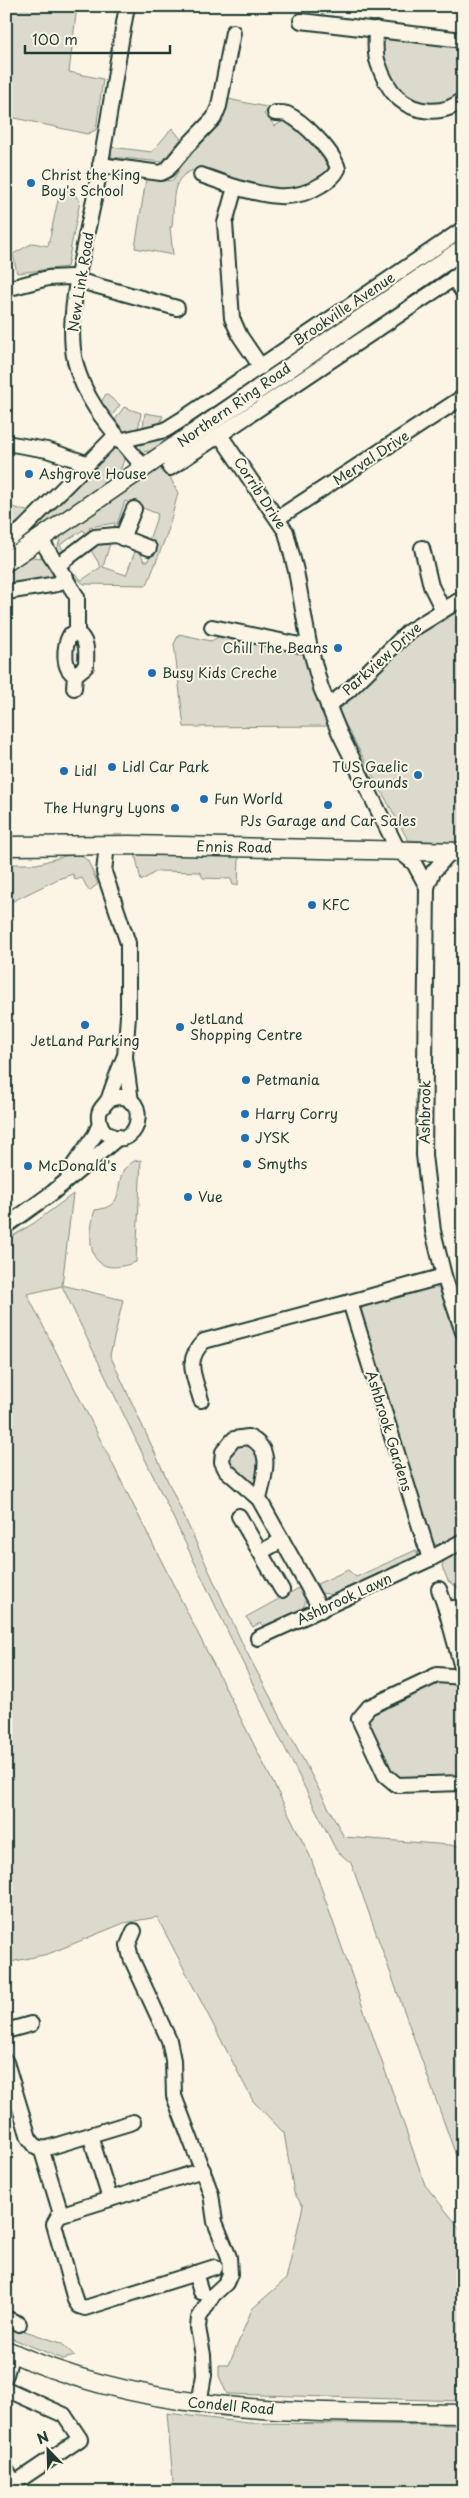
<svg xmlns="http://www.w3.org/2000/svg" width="469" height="2498" font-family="'Playpen Sans',sans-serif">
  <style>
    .green { fill: #dcdacc; stroke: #7e8c80 }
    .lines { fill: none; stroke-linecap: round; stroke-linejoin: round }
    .minor-casing { stroke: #1f3d34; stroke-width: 18 }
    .major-casing { stroke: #1f3d34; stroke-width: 21 }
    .minor { stroke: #fcf5e5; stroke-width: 14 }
    .major { stroke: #fcf5e5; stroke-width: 18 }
    .poi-dot { fill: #1f6fb2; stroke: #fcf5e5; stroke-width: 2 }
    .labels { text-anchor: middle; stroke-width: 4; stroke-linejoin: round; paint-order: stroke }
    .poi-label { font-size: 14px; fill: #1f3d34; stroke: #fcf5e5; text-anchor: start }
    .street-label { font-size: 14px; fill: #1f3d34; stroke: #fcf5e5 }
  </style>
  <rect width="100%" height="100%" fill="#fcf5e5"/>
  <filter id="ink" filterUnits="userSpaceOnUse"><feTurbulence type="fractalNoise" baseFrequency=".02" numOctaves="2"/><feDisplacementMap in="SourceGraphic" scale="10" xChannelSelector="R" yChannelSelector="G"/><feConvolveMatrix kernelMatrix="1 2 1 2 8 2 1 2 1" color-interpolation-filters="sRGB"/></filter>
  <g filter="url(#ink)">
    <g class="green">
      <polygon points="6,6 77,6 69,72 103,79 96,130 87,134 6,116"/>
      <path d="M389,34L463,46V94C453,101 441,111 428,108C423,108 418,103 414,101C390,88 370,60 389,34Z"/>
      <path d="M228,99L271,108L264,114L275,126L286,119C301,132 331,150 328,173L303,189L270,192L199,169C168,174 175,201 172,227H170L173,255L135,248L146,179L173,181C187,148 220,134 228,99Z"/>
      <polygon points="172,128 181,139 162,162 111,157 111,147 152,152"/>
      <polygon points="71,190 80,201 67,267 17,273 13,254 33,243 48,246 60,191"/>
      <polygon points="463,232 463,241 154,451 138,452 133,449 133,442 168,433"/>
      <polygon points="463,258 463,266 169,465 166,460"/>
      <polygon points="106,394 120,405 110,418 100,404"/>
      <polygon points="124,407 141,413 138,430 125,434 116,426 115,420"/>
      <polygon points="145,413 163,416 158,428 146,430 143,426"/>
      <polygon points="110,447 118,448 124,459 119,475 6,553 6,550 26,533"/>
      <polygon points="164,465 178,493 168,531 147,585 84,584 74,576 75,574 82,580 101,567 89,547 98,541 111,540 103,567 126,575 136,549 140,552 144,561 148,561 154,542 149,540 158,514 125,501 117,524 124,527 114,530 115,523 89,527 91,533 87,535 83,530 60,545 64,551 61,553 57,550 61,536"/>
      <polygon points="6,505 33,513 6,536"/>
      <polygon points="31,557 45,558 54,573 50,579 6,587 6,574"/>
      <polygon points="463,609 463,843 408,840 338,711 423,630"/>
      <polygon points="226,633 305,651 331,726 184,727 174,644 179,634 211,641"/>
      <polygon points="135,853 239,857 238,885 233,885 231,879 203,878 200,872 157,871 141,881"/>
      <polygon points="81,855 88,861 98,884 89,891 82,878 75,880 73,874 58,879 7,904 6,864 37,864 65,856"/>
      <path d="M141,1160L136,1262C91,1279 86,1249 94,1213L95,1210C126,1206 114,1189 124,1169L134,1161Z"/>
      <polygon points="73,1194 62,1285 123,1300 110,1355 244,1647 344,1837 463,1846 463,2175 351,1863 336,1850 253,1684 62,1286 27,1294 310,1856 425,2185 463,2232 463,2401 227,2394 219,2376 219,2365 229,2365 252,2309 286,2279 303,2206 294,2193 284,2133 253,2101 157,1917 124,1923 48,1954 6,1963 6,1240 34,1223"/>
      <polygon points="431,1286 442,1290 456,1331 463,1394 463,1533 437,1545 430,1542 359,1315 364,1305"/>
      <path d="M243,1441C261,1451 259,1462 258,1481L252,1486L229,1468L226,1454Z"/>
      <polygon points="463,1549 463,1591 448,1581 442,1566 445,1556"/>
      <polygon points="416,1550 418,1554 413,1560 335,1595 321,1593 317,1584 348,1570 356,1577"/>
      <polygon points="299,1588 306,1599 303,1609 265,1628 260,1623 253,1627 246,1617"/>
      <polygon points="437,1682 457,1685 463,1701 463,1779 400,1779 392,1774 366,1722 372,1711"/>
      <polygon points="6,2319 25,2331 61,2343 75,2356 63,2359 6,2336"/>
      <polygon points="167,2413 248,2423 463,2425 463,2492 164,2492 173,2481"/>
    </g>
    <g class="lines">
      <g class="minor-casing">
        <g id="minor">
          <path d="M127,6C116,67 108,128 96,189C87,238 64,314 75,361C86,407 116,433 144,468"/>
          <polyline points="301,21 463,40"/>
          <path d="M376,29C376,39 374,53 378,63C382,75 388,88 397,97C415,114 445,116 463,99"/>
          <polyline points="100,165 161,173 167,170 187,146 214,118 219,106 233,32"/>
          <polyline points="201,175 235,187"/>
          <polyline points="453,278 463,292"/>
          <polyline points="6,289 48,278 71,277 87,283 177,308"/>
          <path d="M261,367L240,336L232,318L225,223L235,187C266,196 293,203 321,185C329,180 334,177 338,169C334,152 303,121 287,114C284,113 279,113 275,113"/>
          <polyline points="220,435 286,532 296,571 309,644 321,688 340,734 398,850 414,863 427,887 424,1155 433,1231 444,1276 463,1332"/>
          <polyline points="119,441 165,430 181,420 463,229"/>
          <polyline points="6,443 47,450 86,463"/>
          <polyline points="170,468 463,272"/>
          <polyline points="278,518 463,397"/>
          <polyline points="40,538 77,597 77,633"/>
          <polyline points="122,538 134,509"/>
          <polyline points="6,542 23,529 115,436"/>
          <polyline points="422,548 431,586 443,610"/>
          <polyline points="58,565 95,537 116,535 149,548"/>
          <polyline points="6,592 57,584 66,577"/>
          <polyline points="212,627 300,645 309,644"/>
          <path d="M74,688L75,675C62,669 64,646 70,635L77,633C89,641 86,654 86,666L75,675"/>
          <polyline points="328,706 349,690 408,632 463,598"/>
          <polyline points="107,845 104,872 128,943 128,1016 125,1057 131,1102"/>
          <polyline points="427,887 433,872 450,852"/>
          <path d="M108,1100C152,1082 143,1156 108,1134C101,1130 98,1121 99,1114C100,1107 107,1104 109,1098C114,1084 118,1071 124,1058"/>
          <polyline points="68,1173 95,1135 100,1124"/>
          <polyline points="6,1226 52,1193 119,1137"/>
          <path d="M201,1400C194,1375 184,1361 204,1341L350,1302"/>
          <path d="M259,1499C264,1477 275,1448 248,1437L234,1439L223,1452L222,1462L226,1470L259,1499L321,1610"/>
          <polyline points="239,1516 282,1590"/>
          <polyline points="261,1552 282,1540"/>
          <polyline points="430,1559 350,1302 444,1276"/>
          <polyline points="439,1589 446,1609"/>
          <polyline points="463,1607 446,1609 463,1672"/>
          <polyline points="258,1638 430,1559 463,1541"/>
          <polyline points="463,1677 437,1675 369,1707 359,1719 385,1775 397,1785 463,1783"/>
          <polyline points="134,1931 128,1945 131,1958 169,2040 173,2060 174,2096 206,2180 211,2194 215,2222 229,2257 230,2274 226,2283 212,2296 199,2318 198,2328 203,2355 204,2375 199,2404"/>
          <polyline points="6,2031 31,2024"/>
          <polyline points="6,2062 29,2138 37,2148 44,2149 133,2122"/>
          <polyline points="90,2135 110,2199"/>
          <polyline points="41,2148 61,2214"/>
          <polyline points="203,2170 59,2215 54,2224 75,2300 79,2306 85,2308 215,2267"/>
          <polyline points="195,2273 201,2292"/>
          <polyline points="6,2318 19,2324"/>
          <polyline points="6,2375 12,2353"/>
          <polyline points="6,2389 64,2415 80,2439 6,2489"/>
          <polyline points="6,2470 15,2483"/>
        </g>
      </g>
      <g class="major-casing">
        <g id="major">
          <polyline points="6,562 463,249"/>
          <polyline points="6,846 130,845 463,852"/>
          <path d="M6,2350C152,2417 307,2412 463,2414"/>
        </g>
      </g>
      <use href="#minor" class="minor"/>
      <use href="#major" class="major"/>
    </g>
  </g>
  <g class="poi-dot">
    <circle cx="31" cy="183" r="5"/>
    <circle cx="29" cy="474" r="5"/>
    <circle cx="338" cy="648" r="5"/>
    <circle cx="152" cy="673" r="5"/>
    <circle cx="112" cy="767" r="5"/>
    <circle cx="64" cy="771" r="5"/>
    <circle cx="418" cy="775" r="5"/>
    <circle cx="204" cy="799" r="5"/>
    <circle cx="328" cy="805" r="5"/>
    <circle cx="175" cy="808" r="5"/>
    <circle cx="312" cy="905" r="5"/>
    <circle cx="85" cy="1025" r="5"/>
    <circle cx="180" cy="1027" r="5"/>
    <circle cx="246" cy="1080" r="5"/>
    <circle cx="245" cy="1114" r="5"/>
    <circle cx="245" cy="1138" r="5"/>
    <circle cx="247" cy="1164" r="5"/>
    <circle cx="28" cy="1166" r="5"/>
    <circle cx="188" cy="1197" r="5"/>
  </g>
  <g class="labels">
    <g class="poi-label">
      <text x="41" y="180">Christ the King<tspan x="41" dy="16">Boy's School</tspan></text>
      <text x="39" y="479">Ashgrove House</text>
      <text x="328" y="653" text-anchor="end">Chill The Beans</text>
      <text x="162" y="678">Busy Kids Creche</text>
      <text x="122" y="772">Lidl Car Park</text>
      <text x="408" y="772" text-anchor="end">TUS Gaelic<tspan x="408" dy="16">Grounds</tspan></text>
      <text x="74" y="776">Lidl</text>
      <text x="214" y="804">Fun World</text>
      <text x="165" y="813" text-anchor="end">The Hungry Lyons</text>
      <text x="328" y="826" text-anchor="middle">PJs Garage and Car Sales</text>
      <text x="322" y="910">KFC</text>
      <text x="190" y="1024">JetLand<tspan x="190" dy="16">Shopping Centre</tspan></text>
      <text x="85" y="1046" text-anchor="middle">JetLand Parking</text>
      <text x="256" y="1085">Petmania</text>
      <text x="255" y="1119">Harry Corry</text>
      <text x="255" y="1143">JYSK</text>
      <text x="257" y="1169">Smyths</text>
      <text x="38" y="1171">McDonald's</text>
      <text x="198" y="1202">Vue</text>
    </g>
    <g class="street-label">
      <text transform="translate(81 282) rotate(-81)" y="5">New Link Road</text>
      <text transform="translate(344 309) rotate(-34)" y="5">Brookville Avenue</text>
      <text transform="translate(234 405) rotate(-35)" y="5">Northern Ring Road</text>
      <text transform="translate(371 458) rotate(-33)" y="5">Merval Drive</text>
      <text transform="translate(260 493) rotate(57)" y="5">Corrib Drive</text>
      <text transform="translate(382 659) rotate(-42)" y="5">Parkview Drive</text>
      <text transform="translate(234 847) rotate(1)" y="5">Ennis Road</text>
      <text transform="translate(425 1112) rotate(-89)" y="5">Ashbrook</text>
      <text transform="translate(389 1431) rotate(73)" y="5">Ashbrook Gardens</text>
      <text transform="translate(344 1599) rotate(-25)" y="5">Ashbrook Lawn</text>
      <text transform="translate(231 2406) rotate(5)" y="5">Condell Road</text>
    </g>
  </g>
  <rect width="469" height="2498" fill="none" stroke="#fcf5e5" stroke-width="25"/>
  <rect x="12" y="12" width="444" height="2473" fill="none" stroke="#1f3d34" stroke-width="2" filter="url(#ink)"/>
  <g transform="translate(48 2450) rotate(337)" stroke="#fcf5e5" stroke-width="4" paint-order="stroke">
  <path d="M0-4L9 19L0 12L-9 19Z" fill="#1f3d34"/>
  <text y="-8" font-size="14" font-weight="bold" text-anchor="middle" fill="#1f3d34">N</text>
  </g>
  <path d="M25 45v8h145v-8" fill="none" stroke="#1f3d34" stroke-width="2.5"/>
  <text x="32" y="45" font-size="15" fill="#1f3d34" stroke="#fcf5e5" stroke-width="4" paint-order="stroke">100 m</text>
</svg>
